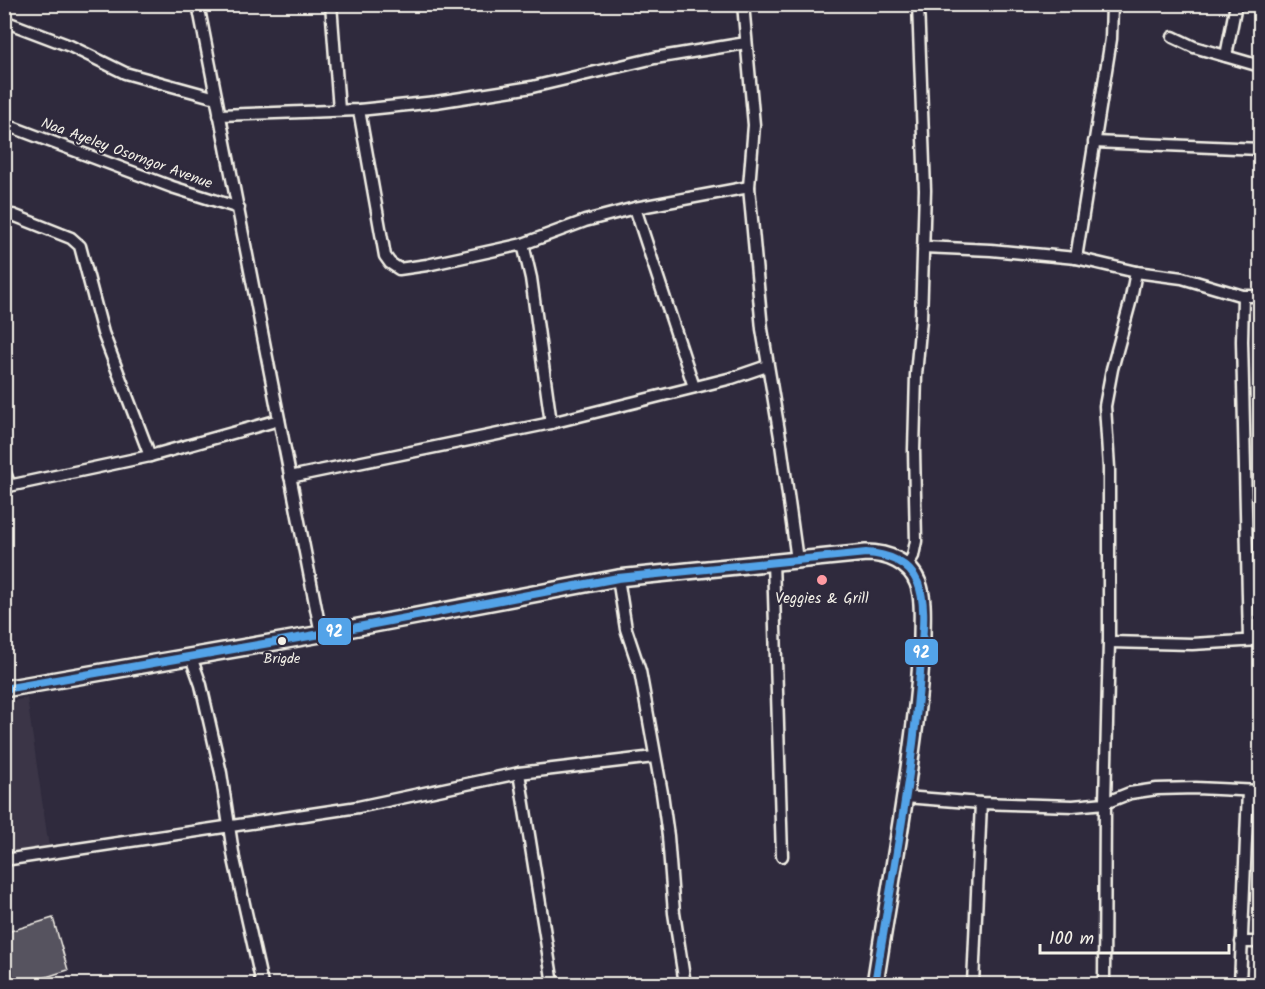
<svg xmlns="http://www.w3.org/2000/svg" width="1265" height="989" font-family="Kalam,sans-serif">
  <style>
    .built { fill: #3b3647 }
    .building { fill: #56525f; stroke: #f4f1e8; stroke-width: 1.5 }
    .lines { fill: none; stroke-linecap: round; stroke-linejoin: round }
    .street-casing { stroke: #f4f1e8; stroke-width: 15 }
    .secondary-casing { stroke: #f4f1e8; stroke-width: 20 }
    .street { stroke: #2f2a3d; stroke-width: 10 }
    .secondary { stroke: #2f2a3d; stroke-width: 15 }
    .bus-1-casing { stroke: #2f2a3d; stroke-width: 12 }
    .bus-1 { stroke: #53a3e8; stroke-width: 8 }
    .poi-dot { fill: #ff9aa2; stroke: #2f2a3d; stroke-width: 2 }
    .bus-dot { fill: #f4f1e8; stroke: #2f2a3d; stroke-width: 2 }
    .labels { text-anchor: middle; stroke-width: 4.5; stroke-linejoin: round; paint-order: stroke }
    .bus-label { font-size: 14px; fill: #f4f1e8; stroke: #2f2a3d }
    .street-label { font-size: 15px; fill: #f4f1e8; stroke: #2f2a3d }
    .poi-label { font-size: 15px; fill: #f4f1e8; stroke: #2f2a3d }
    .line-badge { stroke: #2f2a3d; stroke-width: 2 }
    .badge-label { font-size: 16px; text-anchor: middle; font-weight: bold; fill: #fff }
  </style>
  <rect width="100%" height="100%" fill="#2f2a3d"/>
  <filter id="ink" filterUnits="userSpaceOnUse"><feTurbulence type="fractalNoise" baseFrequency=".0167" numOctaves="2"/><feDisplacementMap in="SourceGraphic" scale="12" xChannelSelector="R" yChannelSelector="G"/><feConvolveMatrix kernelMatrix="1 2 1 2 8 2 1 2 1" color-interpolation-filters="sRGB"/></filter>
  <g filter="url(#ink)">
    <polygon class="built" points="27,698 49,848 5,855 5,703"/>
    <polygon class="building" points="53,918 68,970 34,981 35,984 4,984 4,933"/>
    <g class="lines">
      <g class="street-casing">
        <g id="street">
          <polyline points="198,4 321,634"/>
          <polyline points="331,4 339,110"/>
          <polyline points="743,4 754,125 749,187 762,329 780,437 797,560"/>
          <polyline points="4,21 70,46 125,73 216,98"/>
          <polyline points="1173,37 1194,47 1260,66"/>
          <polyline points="1226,56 1236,4"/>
          <polyline points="359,110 385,256 390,263 399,269 427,265 523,244 585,221 635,208 749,187"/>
          <polyline points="219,115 359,110 436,102 532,87 655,58 746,43"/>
          <polyline points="4,124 172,187 239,208"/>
          <polyline points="1094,142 1260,149"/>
          <polyline points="635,208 694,387"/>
          <polyline points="13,215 71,238 80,246 103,333 150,456"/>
          <polyline points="523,244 531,278 551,423"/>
          <polyline points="923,247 991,250 1076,258 1136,272 1182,278 1243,296 1260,296"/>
          <polyline points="1076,258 1111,39 1112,4"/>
          <polyline points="1243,296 1242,341 1249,640"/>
          <polyline points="4,470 10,486"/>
          <polyline points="290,477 551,423 732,378 767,366"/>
          <polyline points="4,487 150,456 279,420"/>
          <polyline points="773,561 782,856"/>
          <polyline points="907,566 913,556 916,541 914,450 916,375 921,319 925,190 918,4"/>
          <polyline points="618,578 626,629 640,671 662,793 668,836 674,913 685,984"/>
          <polyline points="1109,642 1192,644 1260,640"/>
          <polyline points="191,657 201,685 221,773 234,859 262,984"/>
          <polyline points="519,773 553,984"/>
          <polyline points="905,797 981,803 1073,806 1105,803 1130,793 1157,789 1196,788 1260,791"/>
          <polyline points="4,860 358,807 519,773 654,757"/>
          <polyline points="1241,942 1260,942"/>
          <polyline points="973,984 981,803"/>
          <polyline points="1104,984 1105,803 1109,642 1109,468 1105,406 1112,369 1130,303 1136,272"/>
          <polyline points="1240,984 1248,791"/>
        </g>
      </g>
      <g class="secondary-casing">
        <path id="secondary" d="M4,689L321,634L618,578L866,553C887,553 910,562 918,583C924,599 922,620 922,637C921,681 915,725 909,768C899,841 886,912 875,984"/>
      </g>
      <use href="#street" class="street"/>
      <use href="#secondary" class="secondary"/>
      <g class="bus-1-casing">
        <path id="bus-1" d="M4,689L321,634L618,578L866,553C887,554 909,562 918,583C927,605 922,636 921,660C914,769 892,876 875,984"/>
      </g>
      <use href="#bus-1" class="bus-1"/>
    </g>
  </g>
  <circle class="poi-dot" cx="822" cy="580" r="6"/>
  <circle class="bus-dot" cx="282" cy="641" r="5"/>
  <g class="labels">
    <g class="bus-label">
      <text x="282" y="663">Brigde</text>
    </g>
    <g class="street-label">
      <text transform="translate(127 153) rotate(20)" y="5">Naa Ayeley Osorngor Avenue</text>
    </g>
    <g class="poi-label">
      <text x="822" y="603">Veggies &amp; Grill</text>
    </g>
  </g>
  <g class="line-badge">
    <rect x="317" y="617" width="35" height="29" rx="6" fill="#53a3e8"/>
    <rect x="904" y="638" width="35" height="28" rx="6" fill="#53a3e8"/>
  </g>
  <g class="badge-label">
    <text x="334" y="637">92</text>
    <text x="921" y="658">92</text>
  </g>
  <rect width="1265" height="989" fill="none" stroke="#2f2a3d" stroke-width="24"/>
  <rect x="12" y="12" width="1241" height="965" fill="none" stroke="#f4f1e8" stroke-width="2" filter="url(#ink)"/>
  <path d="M1040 944v9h189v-9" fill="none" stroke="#f4f1e8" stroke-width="3"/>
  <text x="1049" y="944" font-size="18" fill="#f4f1e8" stroke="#2f2a3d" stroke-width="4.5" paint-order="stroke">100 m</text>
</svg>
